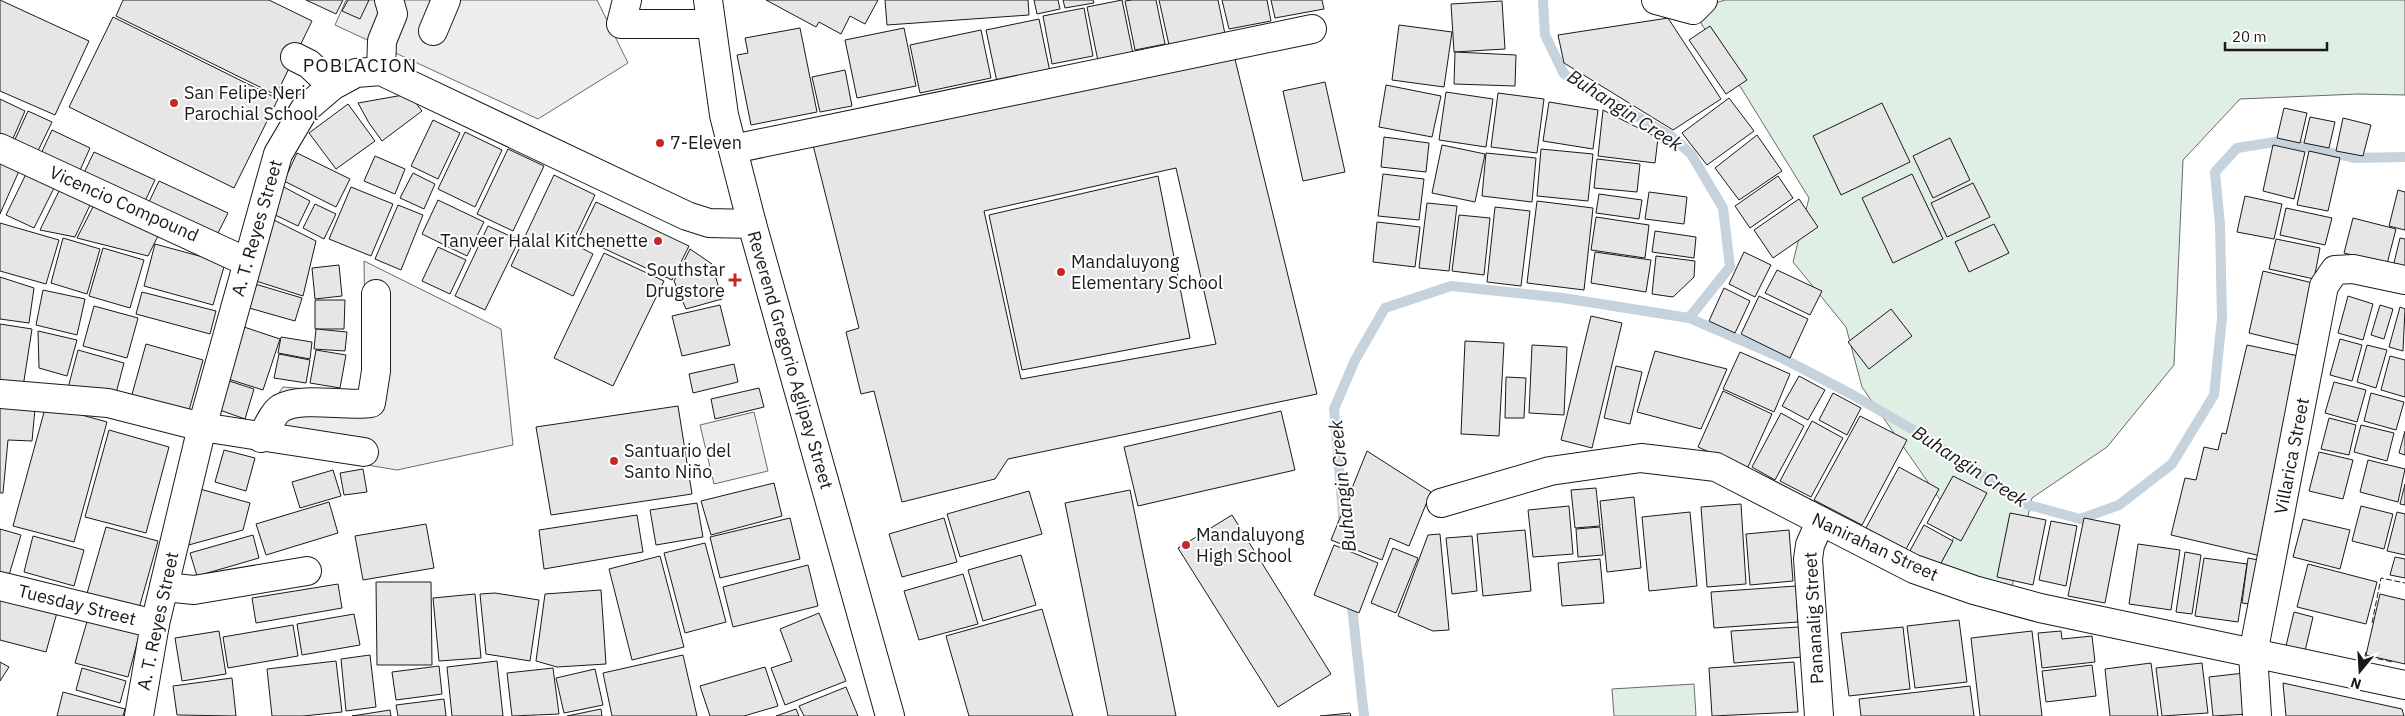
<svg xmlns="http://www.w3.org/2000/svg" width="2405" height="716" font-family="'IBM Plex Sans',sans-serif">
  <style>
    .green { fill: #e0efe3; stroke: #6a6a6a }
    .parking { fill: #ededed; stroke: #6a6a6a }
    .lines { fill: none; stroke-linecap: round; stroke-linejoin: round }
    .stream { stroke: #c6d2dc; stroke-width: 10 }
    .building { fill: #e6e6e6; stroke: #1a1a1a; fill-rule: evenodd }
    .minor-casing { stroke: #1a1a1a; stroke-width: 30 }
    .major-casing { stroke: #1a1a1a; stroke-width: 30 }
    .minor { stroke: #fff; stroke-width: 28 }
    .major { stroke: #fff; stroke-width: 28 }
    .fence { stroke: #1a1a1a; stroke-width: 1; stroke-dasharray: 6 2.5; stroke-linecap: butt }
    .poi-dot { fill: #c62828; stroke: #fff; stroke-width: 2 }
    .labels { text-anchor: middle; stroke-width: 4; stroke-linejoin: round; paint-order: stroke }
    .poi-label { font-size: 18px; fill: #1a1a1a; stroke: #fff; text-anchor: start }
    .street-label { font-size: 18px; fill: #1a1a1a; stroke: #fff }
    .neighbourhood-label { font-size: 19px; letter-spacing: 1px; fill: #1a1a1a; stroke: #fff }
    .water-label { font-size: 19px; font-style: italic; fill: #1a1a1a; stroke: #fff }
  </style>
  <rect width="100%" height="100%" fill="#fff"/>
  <g class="green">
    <polygon points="1725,0 2405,0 2405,95 2358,94 2240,99 2183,160 2174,365 2107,447 2032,498 2007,609 1928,589 1959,527 1862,387 1846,327 1793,262 1809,198 1693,10"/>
    <polygon points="1694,684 1696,716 1614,716 1612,689"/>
  </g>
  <g class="parking">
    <polygon points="346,0 597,0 628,63 538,119 335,25"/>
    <polygon points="364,261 501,329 513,445 397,470 222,441 258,423 283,387 366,394"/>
    <polygon points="754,412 768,471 714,484 700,425"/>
  </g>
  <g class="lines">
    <g class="stream">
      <polyline points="1543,0 1545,35 1564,74 1671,136 1691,154 1723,208 1730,267 1689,318"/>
      <polyline points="1347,563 1334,409 1355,360 1385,308 1451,286 1563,298 1689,318 1782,358 1853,395 1915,431 2025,504 2080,519 2119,505 2172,464 2214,395 2222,318 2220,225 2215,172 2237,148 2281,141 2354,158 2405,157"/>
      <polyline points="1351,598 1364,716"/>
    </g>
  </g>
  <g class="building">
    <polygon points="0,0 89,41 55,115 0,91"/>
    <polygon points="123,0 269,0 312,21 276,95 116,16"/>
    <polygon points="306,0 343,0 336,14"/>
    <polygon points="348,0 369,0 360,19 342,11"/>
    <polygon points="766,0 878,0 865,24 850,16 841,34 819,22 816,27"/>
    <polygon points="885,0 1028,0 1029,15 887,25"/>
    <polygon points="1034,0 1058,0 1060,9 1037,14"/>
    <polygon points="1063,0 1093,0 1094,3 1065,8"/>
    <polygon points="1122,0 1133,54 1098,61 1087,7"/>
    <polygon points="1132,0 1156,0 1165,44 1135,50 1125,1"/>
    <polygon points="1159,0 1218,0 1225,34 1169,45"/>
    <polygon points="1222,0 1267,0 1271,21 1229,29"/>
    <polygon points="1271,0 1322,0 1324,9 1275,18"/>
    <polygon points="1502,1 1505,49 1454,52 1451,4"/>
    <polygon points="1084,8 1093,56 1052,64 1043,16"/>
    <polygon points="113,17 278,99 234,188 69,107"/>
    <polygon points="1668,18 1721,99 1673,130 1564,63 1558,35"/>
    <polygon points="1039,19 1050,72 997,82 986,30"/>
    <polygon points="1399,25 1452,32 1444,87 1392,80"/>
    <polygon points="1710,26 1747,80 1726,94 1689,40"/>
    <polygon points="800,28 817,112 751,125 737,55 748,53 745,38"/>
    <polygon points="904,28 916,86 857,98 845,40"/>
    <polygon points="981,30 991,78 920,93 910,45"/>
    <path d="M1231,43L1317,394L1008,459L995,479L902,502L874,391L861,394L846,332L859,328L813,145ZM1176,168L1216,344L1021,379L984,211Z"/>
    <polygon points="1455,52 1516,55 1515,86 1454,84"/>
    <polygon points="845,70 852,106 820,112 812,77"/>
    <polygon points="1325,82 1345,172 1303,181 1283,91"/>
    <polygon points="1386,85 1441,96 1432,137 1379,127"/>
    <polygon points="1446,92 1493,99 1486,147 1439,140"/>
    <polygon points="1498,93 1544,99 1537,153 1491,147"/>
    <polygon points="409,94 422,111 382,141 369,123 358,103"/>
    <polygon points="1729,98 1754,131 1707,165 1682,133"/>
    <polygon points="0,99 25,111 11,143 0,139"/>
    <polygon points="1549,102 1598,110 1593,149 1543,141"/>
    <polygon points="1882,103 1910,162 1841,195 1813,136"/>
    <polygon points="348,104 375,141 336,169 309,133"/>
    <polygon points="2284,108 2307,113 2300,143 2277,138"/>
    <polygon points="1603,110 1658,138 1655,163 1598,156"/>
    <polygon points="28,111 52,122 35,157 12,146"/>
    <polygon points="2310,117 2335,122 2329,148 2304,143"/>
    <polygon points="2343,118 2371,125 2363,156 2336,151"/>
    <polygon points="433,120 460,133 438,179 411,166"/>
    <polygon points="52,130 90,148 77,177 38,160"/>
    <polygon points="465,132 502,150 475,207 438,189"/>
    <polygon points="1757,135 1782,171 1739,200 1715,168"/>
    <polygon points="1384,137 1429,143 1426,172 1381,167"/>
    <polygon points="1950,138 1970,180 1933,198 1913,156"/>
    <polygon points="1442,145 1485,154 1475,202 1432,193"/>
    <polygon points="2273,145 2305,152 2294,199 2263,191"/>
    <polygon points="508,149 544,166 513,231 477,214"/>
    <polygon points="1541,149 1593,154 1588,201 1537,196"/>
    <polygon points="2309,151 2340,158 2328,211 2297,205"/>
    <polygon points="94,152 155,180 145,201 84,173"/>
    <polygon points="297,153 350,179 336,207 284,181"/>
    <polygon points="1486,153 1536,158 1532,202 1482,196"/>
    <polygon points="375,156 405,169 395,194 364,181"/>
    <polygon points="1597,159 1640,164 1637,192 1594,188"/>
    <polygon points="0,163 19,171 0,214"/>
    <polygon points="413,173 435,184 424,209 400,198"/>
    <polygon points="26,174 54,188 34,228 6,215"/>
    <polygon points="1383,174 1424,179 1419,220 1378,216"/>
    <polygon points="1912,174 1943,239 1893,263 1862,198"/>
    <polygon points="554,175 595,195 572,243 593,254 573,296 511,266"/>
    <polygon points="1158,176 1190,338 1022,370 989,215"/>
    <polygon points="1778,176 1793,198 1750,228 1735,206"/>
    <polygon points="159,181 228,213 218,233 149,202"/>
    <polygon points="1973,183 1990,217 1947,237 1931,203"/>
    <polygon points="282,186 310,201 298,226 269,212"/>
    <polygon points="351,187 393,204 371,256 329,239"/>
    <polygon points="60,189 91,203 75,237 40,230"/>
    <polygon points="2398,190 2405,192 2405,230 2389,226"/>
    <polygon points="1649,192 1687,197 1684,224 1645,219"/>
    <polygon points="1599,194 1642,200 1639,219 1596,213"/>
    <polygon points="2245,196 2282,204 2274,239 2237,232"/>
    <polygon points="1799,199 1818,227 1773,258 1754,230"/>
    <polygon points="438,200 484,222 467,256 422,234"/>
    <polygon points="1537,201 1593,208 1584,290 1527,283"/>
    <polygon points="596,202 689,246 672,280 579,237"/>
    <polygon points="1427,203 1457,206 1449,271 1419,268"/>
    <polygon points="315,204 336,214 324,239 303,228"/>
    <polygon points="94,205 158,236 148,256 77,238"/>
    <polygon points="398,205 423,215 401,270 375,259"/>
    <polygon points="1495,207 1530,211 1521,286 1487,282"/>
    <polygon points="2286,208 2332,218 2325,245 2280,235"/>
    <polygon points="1459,215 1490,218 1484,275 1452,271"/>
    <polygon points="1596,217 1649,225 1645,258 1591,250"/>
    <polygon points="270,218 316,241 303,296 253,280"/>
    <polygon points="2353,218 2396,229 2387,264 2344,253"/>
    <polygon points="1377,222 1420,227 1415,267 1373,262"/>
    <polygon points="0,223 59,240 46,284 0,271"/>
    <polygon points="1994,224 2009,253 1969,272 1955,242"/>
    <polygon points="488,226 519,240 485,310 455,296"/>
    <polygon points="1655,231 1696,237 1694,258 1652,252"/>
    <polygon points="63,238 100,249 87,294 51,283"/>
    <polygon points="2400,238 2405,239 2405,266 2394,263"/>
    <polygon points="2276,239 2320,248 2314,279 2269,269"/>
    <polygon points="155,244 225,263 213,305 144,286"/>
    <polygon points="438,247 466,260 450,294 422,281"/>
    <polygon points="103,248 144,260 130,308 89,296"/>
    <polygon points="690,249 712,264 722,299 686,309 674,281"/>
    <polygon points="1595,252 1651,260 1646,292 1591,283"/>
    <polygon points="1744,252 1771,265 1755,297 1729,284"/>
    <polygon points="604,253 664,281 613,386 554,358"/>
    <polygon points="1656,256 1695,261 1694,277 1673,297 1652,294"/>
    <polygon points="339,265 342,296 315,299 312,268"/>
    <polygon points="1777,270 1822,291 1810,315 1765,293"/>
    <polygon points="2263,271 2313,283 2299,345 2249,333"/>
    <polygon points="0,277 34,288 29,323 0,319"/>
    <polygon points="255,284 302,298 295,321 249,308"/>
    <polygon points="1724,288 1750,301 1735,333 1709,321"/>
    <polygon points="43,290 85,299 77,335 36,325"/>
    <polygon points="142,292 216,311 210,334 136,314"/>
    <polygon points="1759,296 1808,319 1790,358 1741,334"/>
    <polygon points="2348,296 2373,304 2363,340 2338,333"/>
    <polygon points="315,300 345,300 344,329 315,329"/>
    <polygon points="720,305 730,345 682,356 672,316"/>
    <polygon points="2380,305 2393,309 2384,339 2371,335"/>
    <polygon points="94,306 138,318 127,358 83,346"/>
    <polygon points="2400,307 2405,309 2403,351 2389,347"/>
    <polygon points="1891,309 1912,336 1869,369 1848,342"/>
    <polygon points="1591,316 1622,323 1592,448 1561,440"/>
    <polygon points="0,324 32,329 23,387 0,383"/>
    <polygon points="238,325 280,339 263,390 222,377"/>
    <polygon points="316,329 347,332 345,351 314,349"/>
    <polygon points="38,331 77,340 67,376 39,368"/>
    <polygon points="281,337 312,342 310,359 278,353"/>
    <polygon points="2340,339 2362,345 2352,381 2330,375"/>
    <polygon points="1465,341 1504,343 1499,436 1461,434"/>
    <polygon points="146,344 203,360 188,414 131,398"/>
    <polygon points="1532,345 1567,347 1564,415 1529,413"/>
    <polygon points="2247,345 2303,357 2265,557 2171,535 2185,478 2196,480 2204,447 2218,450 2222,433 2226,434"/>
    <polygon points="2367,345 2387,350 2376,388 2357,382"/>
    <polygon points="78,350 124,363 114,401 68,388"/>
    <polygon points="316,350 346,355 340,388 310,383"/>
    <polygon points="1655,351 1727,369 1701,429 1637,412"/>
    <polygon points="1740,352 1790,374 1774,412 1723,389"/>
    <polygon points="279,354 310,360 306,383 274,378"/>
    <polygon points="2390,356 2405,360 2405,397 2381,390"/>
    <polygon points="734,364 738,382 693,393 689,374"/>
    <polygon points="1616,366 1642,372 1630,424 1604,418"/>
    <polygon points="1799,376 1825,390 1808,420 1782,406"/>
    <polygon points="1506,377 1526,378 1524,418 1505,418"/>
    <polygon points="223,379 254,389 245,419 214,408"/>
    <polygon points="2334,382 2366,390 2357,422 2325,413"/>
    <polygon points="759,388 764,407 715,419 711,399"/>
    <polygon points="1723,391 1772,414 1747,469 1698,447"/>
    <polygon points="1833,393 1861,408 1847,435 1819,420"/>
    <polygon points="2371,393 2404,402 2396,430 2364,421"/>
    <polygon points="46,405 107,422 74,542 13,526"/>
    <polygon points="0,406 35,409 32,441 8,440 3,493 0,493"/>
    <polygon points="678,406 692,494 551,515 536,427"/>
    <polygon points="1281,411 1295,470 1138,506 1124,447"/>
    <polygon points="1781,413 1804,426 1775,480 1752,467"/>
    <polygon points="1860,416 1907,440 1862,525 1814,500"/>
    <polygon points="2329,418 2356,425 2349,455 2321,449"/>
    <polygon points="1812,421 1843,438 1811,497 1780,481"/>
    <polygon points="2361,425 2394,433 2387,461 2354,452"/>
    <polygon points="109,430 169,447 146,533 85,517"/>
    <polygon points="2405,431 2405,455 2399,453"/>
    <polygon points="224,450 255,458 246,491 215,482"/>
    <polygon points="1367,451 1431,492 1409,546 1390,538 1382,560 1331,540"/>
    <polygon points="2319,452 2353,460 2343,499 2309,491"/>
    <polygon points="2368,460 2405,469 2398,502 2360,492"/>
    <polygon points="1899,467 1939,489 1906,549 1866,528"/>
    <polygon points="363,469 367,492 344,495 340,473"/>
    <polygon points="333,470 341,496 300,508 292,482"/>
    <polygon points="1953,476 1987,493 1961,541 1927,523"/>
    <polygon points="774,483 782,516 711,535 701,501"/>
    <polygon points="2405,484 2405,505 2400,504"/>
    <polygon points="1596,488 1600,526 1575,528 1571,490"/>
    <polygon points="200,489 250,503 243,530 185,546"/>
    <polygon points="1130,490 1176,716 1108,716 1065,503"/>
    <polygon points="1029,491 1042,534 960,557 947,514"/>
    <polygon points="1634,497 1641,568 1607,572 1600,501"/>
    <polygon points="329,502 338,533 266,555 256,524"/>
    <polygon points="697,503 703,537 656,545 650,510"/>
    <polygon points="1741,504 1746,584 1707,587 1701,507"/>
    <polygon points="1569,506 1573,554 1533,557 1528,510"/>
    <polygon points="2361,506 2393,514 2384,549 2352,541"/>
    <polygon points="1690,512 1697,586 1649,591 1642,517"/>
    <polygon points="2397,512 2405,514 2405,555 2387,551"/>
    <polygon points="2010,513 2046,520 2033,585 1997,577"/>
    <polygon points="637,515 643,552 544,569 539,530"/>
    <polygon points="1232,515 1331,674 1278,707 1178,548"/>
    <polygon points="790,518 800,559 720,578 710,537"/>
    <polygon points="944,518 957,562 902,577 889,534"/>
    <polygon points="2084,518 2120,525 2105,603 2068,596"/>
    <polygon points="2303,519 2350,530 2340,569 2293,557"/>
    <polygon points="2051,521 2077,526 2066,586 2039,580"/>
    <polygon points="426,524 434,568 363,580 355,536"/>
    <polygon points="1924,525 1953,541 1935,574 1906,558"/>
    <polygon points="106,527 158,541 138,612 86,597"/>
    <polygon points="1600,527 1603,555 1578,557 1576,529"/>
    <polygon points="0,529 21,535 6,585 0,583"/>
    <polygon points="1525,530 1531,591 1483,596 1477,534"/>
    <polygon points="1789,530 1793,581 1750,585 1746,534"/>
    <polygon points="1440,534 1449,630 1433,631 1398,616 1428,535"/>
    <polygon points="253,535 259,558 197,576 190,553"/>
    <polygon points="33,536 84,550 74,586 24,572"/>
    <polygon points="1472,536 1477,591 1452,594 1446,538"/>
    <polygon points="705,543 726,622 685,633 664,553"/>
    <polygon points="2138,544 2180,550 2171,610 2129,604"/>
    <polygon points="1334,545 1378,563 1359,613 1314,595"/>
    <polygon points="1393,548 1418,558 1396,613 1371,603"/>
    <polygon points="2185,552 2201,555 2192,614 2176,612"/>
    <polygon points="1021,555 1036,605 983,621 968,570"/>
    <polygon points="660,556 684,647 632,660 609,569"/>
    <polygon points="2395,557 2405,559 2405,578 2390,575"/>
    <polygon points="2204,558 2247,564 2238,622 2195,616"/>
    <polygon points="2248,558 2263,561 2257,605 2242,603"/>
    <polygon points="1600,559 1604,603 1562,606 1558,563"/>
    <polygon points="2308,564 2377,582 2366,624 2297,607"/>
    <polygon points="808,565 818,606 733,627 723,587"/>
    <polygon points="963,574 978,624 919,640 904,591"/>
    <polygon points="376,582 431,582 432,665 377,665"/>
    <polygon points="338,584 342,608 256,623 252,598"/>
    <polygon points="1796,586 1798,622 1714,628 1711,592"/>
    <polygon points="601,590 606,664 557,667 536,661 545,594"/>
    <polygon points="0,592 58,609 46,652 0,640"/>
    <polygon points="495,593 539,600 530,661 486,654 480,594"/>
    <polygon points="475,594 481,658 439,661 433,598"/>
    <polygon points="2380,594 2405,600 2405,664 2366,655"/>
    <polygon points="1042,609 1073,716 969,716 946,636"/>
    <polygon points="2294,612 2313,617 2305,651 2286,646"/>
    <polygon points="819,613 846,681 785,705 771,668 792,661 780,629"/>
    <polygon points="354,614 360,645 302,655 297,624"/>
    <polygon points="88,618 140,632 128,677 75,663"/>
    <polygon points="1959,620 1967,682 1915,688 1907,626"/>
    <polygon points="293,625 298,656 228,668 223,637"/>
    <polygon points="1799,627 1802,657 1734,663 1731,631"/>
    <polygon points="1903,627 1910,689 1849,696 1841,633"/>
    <polygon points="219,631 226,674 182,681 175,638"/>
    <polygon points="2032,631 2042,716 1980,716 1971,638"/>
    <polygon points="2061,631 2062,639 2092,636 2095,662 2042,668 2038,633"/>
    <polygon points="370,655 376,707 346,711 341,659"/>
    <polygon points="683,655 697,716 612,716 603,673"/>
    <polygon points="336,661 342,712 303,716 272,716 267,669"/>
    <polygon points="497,661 503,716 452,716 447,667"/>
    <polygon points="0,662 9,667 0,681"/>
    <polygon points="1794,662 1798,712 1712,716 1709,668"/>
    <polygon points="2151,663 2158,716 2110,716 2105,669"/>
    <polygon points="2202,663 2208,713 2162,716 2156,668"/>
    <polygon points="2092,665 2096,696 2046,702 2042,671"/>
    <polygon points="439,666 442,694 396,700 392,672"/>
    <polygon points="765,667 778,706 744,716 710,716 700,686"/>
    <polygon points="82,668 126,681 120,703 76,690"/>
    <polygon points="553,668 559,714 512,716 507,673"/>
    <polygon points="595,669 603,705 564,713 556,678"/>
    <polygon points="2244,673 2249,714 2213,716 2209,677"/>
    <polygon points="232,678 236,716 177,715 173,686"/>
    <polygon points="2283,683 2402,709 2404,716 2286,716"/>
    <polygon points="1970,686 1974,716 1861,716 1859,699"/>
    <polygon points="846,687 858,716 804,716 799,706"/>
    <polygon points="63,692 125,709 123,716 57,716"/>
    <polygon points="444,699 446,716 398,716 396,705"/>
    <polygon points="601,709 602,716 567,716"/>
    <polygon points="796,709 799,716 776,716"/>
    <polygon points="390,710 391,716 352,716"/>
    <polygon points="1350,713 1351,716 1320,716"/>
  </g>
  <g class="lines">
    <g class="minor-casing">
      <g id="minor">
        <polyline points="627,0 621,24 710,24"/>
        <polyline points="1656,0 1693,10 1703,0"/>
        <polyline points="433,31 446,0"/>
        <polyline points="295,57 309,64 332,86"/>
        <polyline points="381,71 382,41 393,14 389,0"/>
        <polyline points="0,148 247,262"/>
        <polyline points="733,149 1312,29"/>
        <polyline points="0,394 108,403 202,427 364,452"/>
        <path d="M261,438C267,429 272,414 281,408C303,396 346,407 371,403L376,371V294"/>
        <polyline points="1441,503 1550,471 1641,458 1716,467 1914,569 1974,590 2040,608 2405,685"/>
        <polyline points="0,586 155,624"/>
        <polyline points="164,587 194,590 307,571"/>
        <polyline points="139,716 155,624 202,427 278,154 304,110 332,86 356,73 381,71 687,216 709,223 752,224"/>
        <polyline points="1819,716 1808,559 1810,545 1820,522"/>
        <polyline points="2257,716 2253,654 2324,286 2335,270 2353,269 2405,280"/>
      </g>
    </g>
    <g class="major-casing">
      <polyline id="major" points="708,0 724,115 752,224 890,716"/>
    </g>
    <use href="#minor" class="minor"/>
    <use href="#major" class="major"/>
    <g class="fence">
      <polyline points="2372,623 2381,578 2405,583"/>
      <polyline points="2366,652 2365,656 2393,662"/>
    </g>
  </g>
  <g class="poi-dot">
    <circle cx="174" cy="103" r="5"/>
    <circle cx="660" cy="143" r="5"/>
    <circle cx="658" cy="241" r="5"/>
    <circle cx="1061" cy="272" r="5"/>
    <path d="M732.5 272.5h5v5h5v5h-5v5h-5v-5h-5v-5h5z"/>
    <circle cx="614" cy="461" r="5"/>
    <circle cx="1186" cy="545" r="5"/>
  </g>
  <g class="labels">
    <g class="poi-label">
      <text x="184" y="99">San Felipe Neri<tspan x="184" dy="21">Parochial School</tspan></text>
      <text x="670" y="149">7-Eleven</text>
      <text x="648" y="247" text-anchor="end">Tanveer Halal Kitchenette</text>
      <text x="1071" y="268">Mandaluyong<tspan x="1071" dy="21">Elementary School</tspan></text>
      <text x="725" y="276" text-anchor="end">Southstar<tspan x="725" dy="21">Drugstore</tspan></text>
      <text x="624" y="457">Santuario del<tspan x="624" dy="21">Santo Niño</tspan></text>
      <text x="1196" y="541">Mandaluyong<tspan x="1196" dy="21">High School</tspan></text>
    </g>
    <g class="street-label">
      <text transform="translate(124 204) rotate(24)" y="6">Vicencio Compound</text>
      <text transform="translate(257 228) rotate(-74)" y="6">A. T. Reyes Street</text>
      <text transform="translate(790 360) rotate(74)" y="6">Reverend Gregorio Aglipay Street</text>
      <text transform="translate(2292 456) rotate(-79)" y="6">Villarica Street</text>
      <text transform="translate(1875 547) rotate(25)" y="6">Nanirahan Street</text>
      <text transform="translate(77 605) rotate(14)" y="6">Tuesday Street</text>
      <text transform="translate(1814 618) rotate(-93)" y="6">Pananalig Street</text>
      <text transform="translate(158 621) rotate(-78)" y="6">A. T. Reyes Street</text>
    </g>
    <g class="neighbourhood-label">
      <text x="360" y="72">POBLACION</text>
    </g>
    <g class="water-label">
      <text transform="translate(1625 110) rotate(33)" y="7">Buhangin Creek</text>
      <text transform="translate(1970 466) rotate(33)" y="7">Buhangin Creek</text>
      <text transform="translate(1342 486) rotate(-96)" y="7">Buhangin Creek</text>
    </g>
  </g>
  <g transform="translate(2360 671) rotate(198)" stroke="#ffffff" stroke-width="4" paint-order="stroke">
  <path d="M0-4L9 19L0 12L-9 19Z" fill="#1a1a1a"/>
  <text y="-8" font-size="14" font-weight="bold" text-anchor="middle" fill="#1a1a1a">N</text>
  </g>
  <path d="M2225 42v8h102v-8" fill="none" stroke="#1a1a1a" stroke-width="2.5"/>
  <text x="2232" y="42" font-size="15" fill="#1a1a1a" stroke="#ffffff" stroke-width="4" paint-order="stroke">20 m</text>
</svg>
